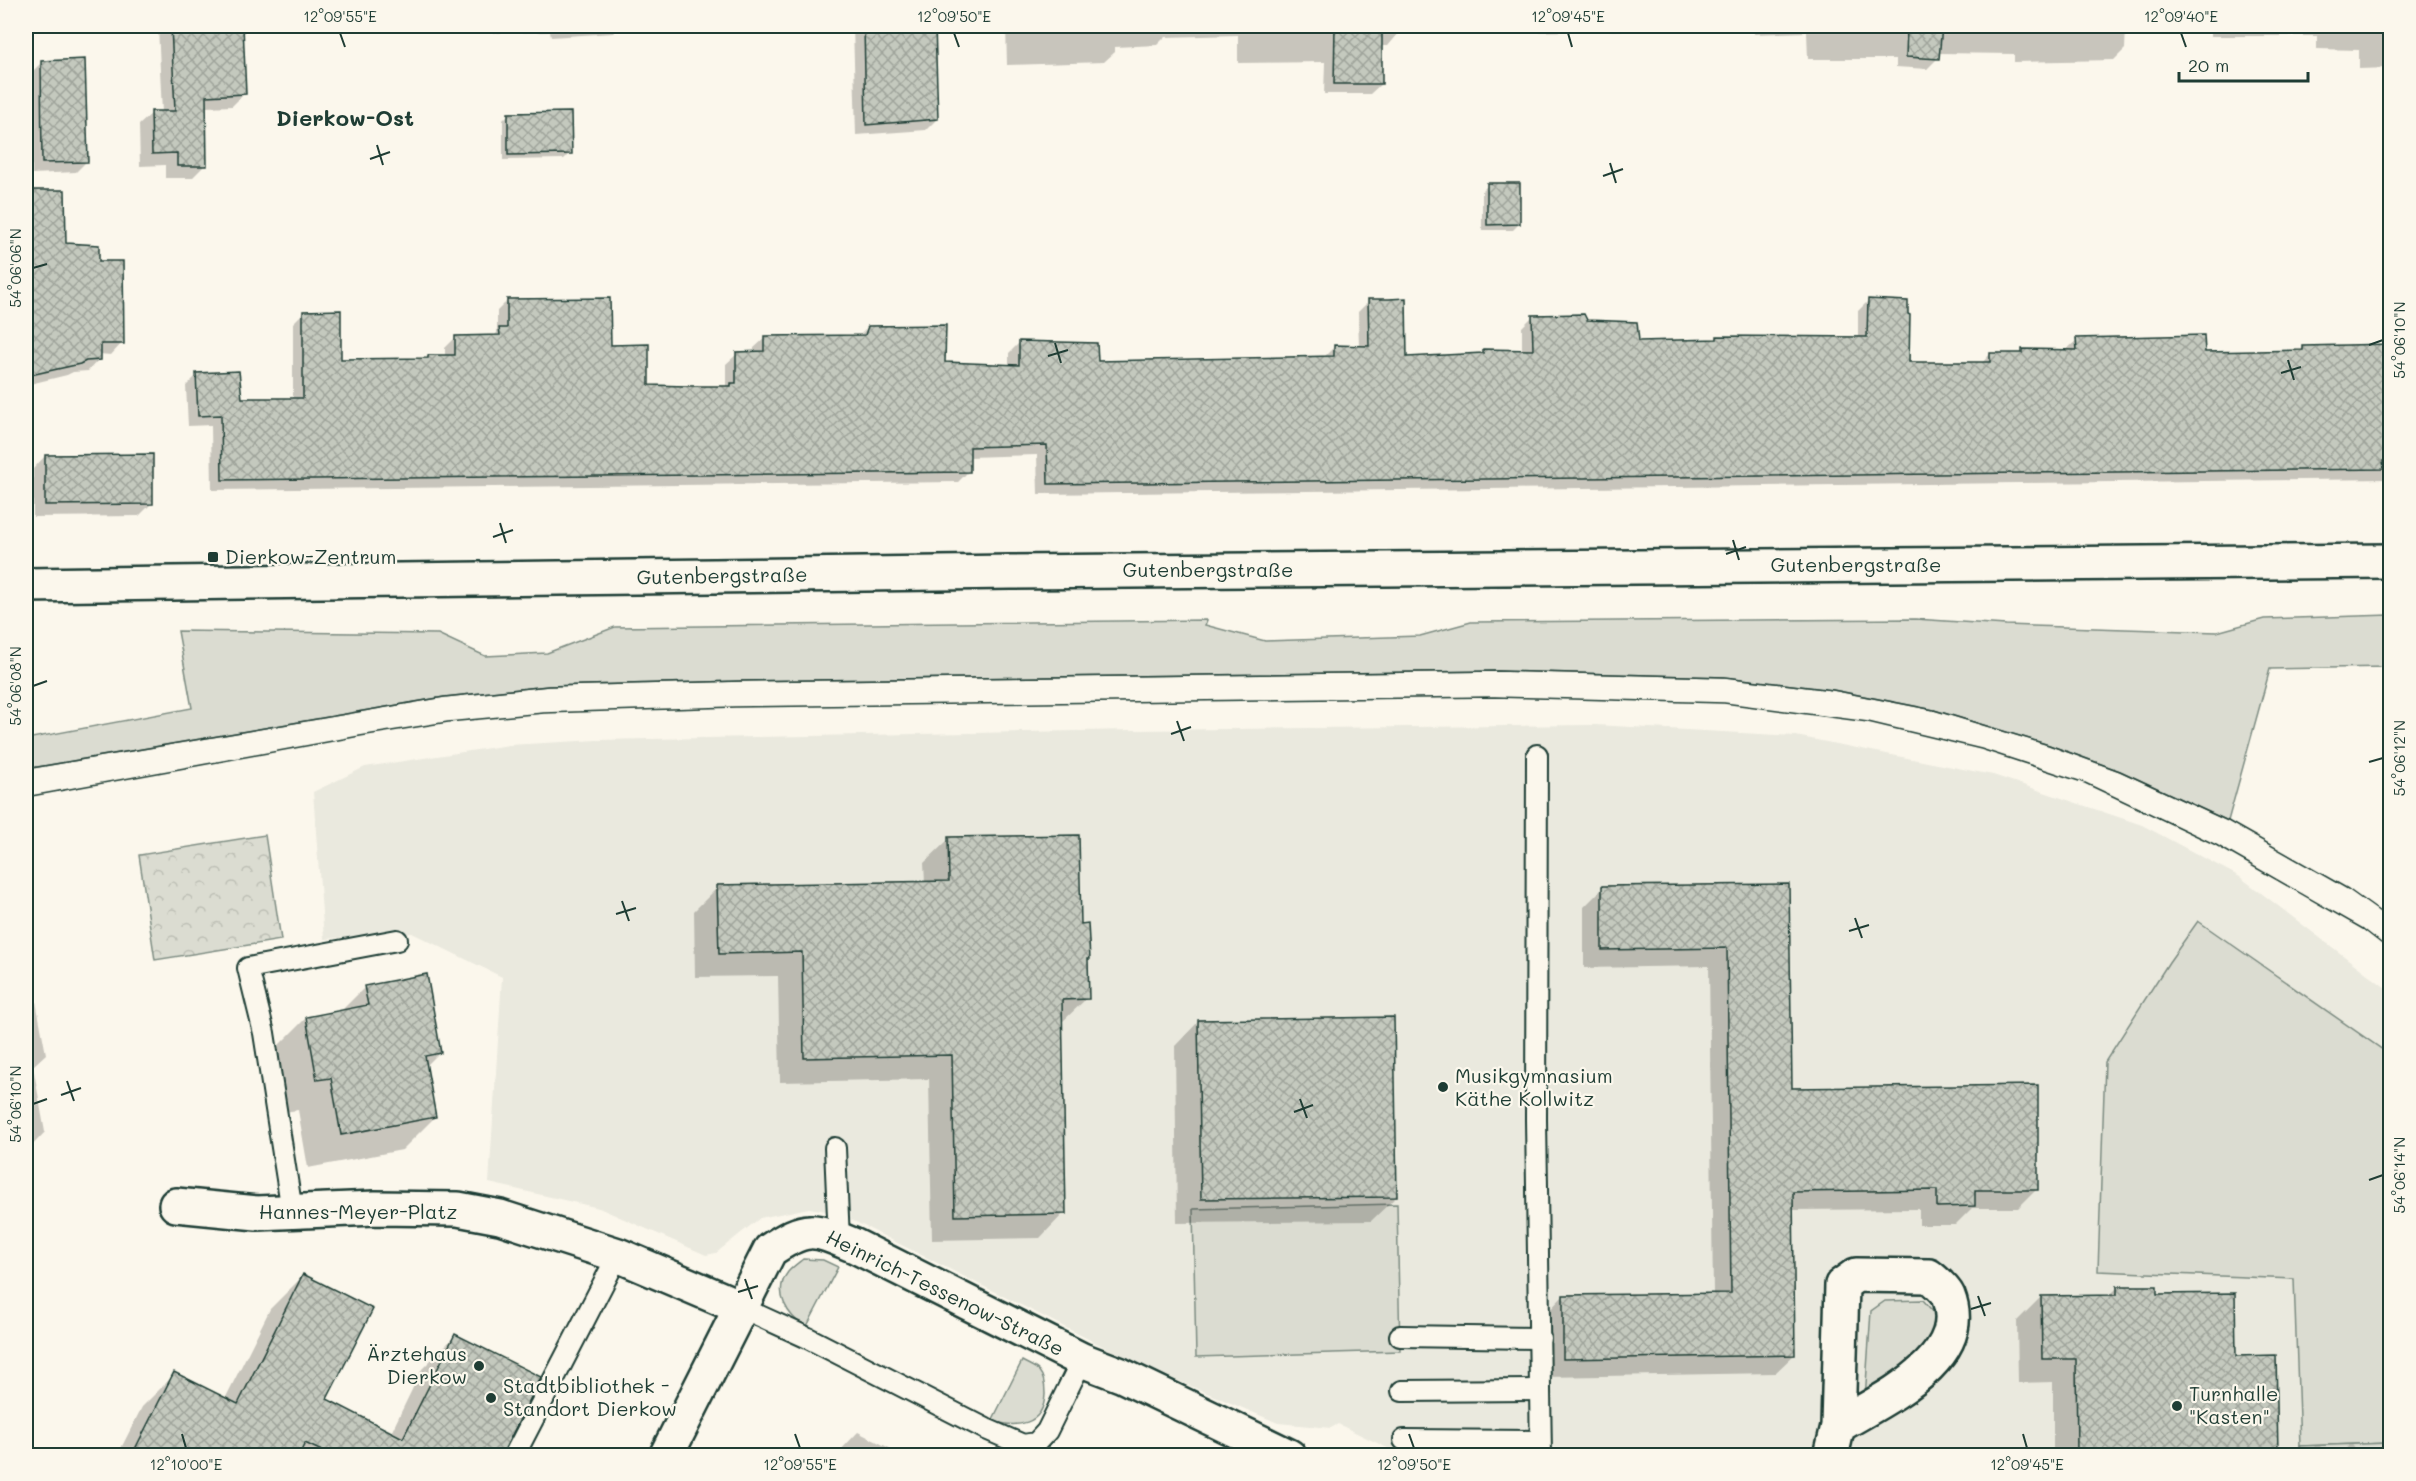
<svg xmlns="http://www.w3.org/2000/svg" width="2416" height="1481" font-family="Mali,sans-serif">
  <style>
    .built { fill: #eae9de }
    .grass { fill: #dbdcd1; stroke: #7d8c82; stroke-width: 1.5 }
    .forest { fill: url(#forest-firs); stroke: #7d8c82; stroke-width: 1.5 }
    .park { fill: url(#park-crowns); stroke: #7d8c82; stroke-width: 1.5 }
    .shadow { fill: #0003 }
    .building { fill: url(#building-cross-hatch); stroke: #1f3d34; stroke-width: 1.5 }
    .lines { fill: none; stroke-linecap: round; stroke-linejoin: round }
    .lane-casing { stroke: #1f3d34; stroke-width: 24 }
    .street-casing { stroke: #1f3d34; stroke-width: 38 }
    .secondary-casing { stroke: #1f3d34; stroke-width: 38 }
    .lane { stroke: #fbf7ec; stroke-width: 20 }
    .street { stroke: #fbf7ec; stroke-width: 33 }
    .secondary { stroke: #fbf7ec; stroke-width: 33 }
    .tram { stroke: #1f3d34; stroke-width: 1.5 }
    .ticks { fill: none; stroke: #1f3d34; stroke-width: 2 }
    .poi-dot { fill: #1f3d34; stroke: #fbf7ec; stroke-width: 2 }
    .labels { text-anchor: middle; stroke-width: 4.5; stroke-linejoin: round; paint-order: stroke }
    .poi-label { font-size: 20px; fill: #1f3d34; stroke: #fbf7ec; text-anchor: start }
    .street-label { font-size: 20px; fill: #1f3d34; stroke: #fbf7ec }
    .quarter-label { font-size: 22px; font-weight: bold; fill: #1f3d34; stroke: #fbf7ec }
    .neatline { fill: none; stroke: #1f3d34; stroke-width: 2 }
    .ticks-label { font-size: 15px; text-anchor: middle; fill: #1f3d34 }
  </style>
  <defs>
    <pattern id="forest-firs" width="22" height="20" patternUnits="userSpaceOnUse" patternTransform="scale(1.5)"><rect width="22" height="20" fill="#dbdcd1"/><path d="M5 1l3.5 6h-7zM16 11l3.5 6h-7z" fill="#bcbeb4"/></pattern>
    <pattern id="park-crowns" width="20" height="18" patternUnits="userSpaceOnUse" patternTransform="scale(1.5)"><rect width="20" height="18" fill="#dbdcd1"/><path d="M2 6a3 3 0 1 1 6 0M12 15a3 3 0 1 1 6 0" fill="none" stroke="#bcbeb4"/></pattern>
    <pattern id="building-cross-hatch" width="8" height="8" patternUnits="userSpaceOnUse" patternTransform="scale(1.5)"><rect width="8" height="8" fill="#c4c9be"/><path d="M0 0l8 8M0 8l8-8" fill="none" stroke="#9fa49b"/></pattern>
  </defs>
  <rect width="100%" height="100%" fill="#fbf7ec"/>
  <filter id="ink" filterUnits="userSpaceOnUse"><feTurbulence type="fractalNoise" baseFrequency=".0167" numOctaves="2"/><feDisplacementMap in="SourceGraphic" scale="12" xChannelSelector="R" yChannelSelector="G"/><feConvolveMatrix kernelMatrix="1 2 1 2 8 2 1 2 1" color-interpolation-filters="sRGB"/></filter>
  <g filter="url(#ink)">
    <polygon class="built" points="1595,725 1796,736 1993,775 2142,825 2240,877 2390,991 2390,1455 1402,1455 1338,1424 1331,1428 1278,1423 1174,1379 1120,1355 838,1213 809,1208 760,1218 716,1253 706,1255 599,1208 489,1183 502,977 412,933 324,939 313,792 365,767 509,745 597,740 1134,730"/>
    <g class="grass">
      <polygon points="2390,615 2390,667 2270,669 2228,821 2120,771 2049,745 1934,710 1833,690 1725,677 1499,671 741,681 548,686 444,697 26,769 26,739 192,708 178,631 438,634 485,656 547,653 615,627 1207,620 1205,625 1265,641 1420,636 1471,622 1915,619 2006,625 2217,632 2264,619"/>
      <polygon points="2198,921 2390,1055 2390,1443 2300,1446 2294,1279 2098,1271 2105,1062 2169,962"/>
      <polygon points="1397,1204 1400,1351 1196,1357 1193,1209"/>
      <path d="M803,1259L823,1260L838,1267L806,1328C788,1316 772,1293 788,1272C792,1267 798,1263 803,1259Z"/>
      <polygon points="1923,1300 1935,1314 1930,1343 1918,1361 1865,1399 1871,1311 1885,1301"/>
      <path d="M1022,1361C1027,1364 1035,1367 1039,1371C1044,1377 1045,1387 1045,1394C1044,1426 1016,1428 992,1421Z"/>
    </g>
    <polygon class="forest" points="2390,1443 2390,1456 2304,1455 2300,1446"/>
    <polygon class="park" points="265,835 281,940 155,960 139,855"/>
    <g class="shadow">
      <polygon points="158,26 242,26 245,93 232,106 205,107 205,165 192,178 165,178 165,165 140,166 139,125 152,113 162,113"/>
      <polygon points="484,26 621,26 613,33 551,37 550,32 484,33"/>
      <polygon points="853,26 934,26 937,119 926,130 856,135"/>
      <polygon points="1006,26 1424,26 1417,33 1398,34 1388,46 1381,46 1381,84 1370,94 1324,94 1325,62 1238,63 1238,35 1165,37 1157,45 1115,47 1115,52 1104,62 1007,65"/>
      <polygon points="1519,26 2126,26 2125,49 2114,60 2014,62 2014,54 1938,53 1938,58 1927,69 1896,67 1896,59 1808,59 1807,32 1754,34 1754,28 1519,32"/>
      <polygon points="2211,26 2390,26 2390,68 2359,69 2359,50 2317,49 2317,36 2211,36"/>
      <polygon points="42,62 87,161 76,172 32,174 31,73"/>
      <polygon points="509,114 570,153 564,159 503,160 503,120"/>
      <polygon points="1488,185 1519,224 1513,230 1482,230 1482,191"/>
      <polygon points="26,192 64,192 64,244 122,343 111,355 99,354 99,359 88,371 73,372 67,375 26,385"/>
      <polygon points="508,300 610,346 647,387 726,388 726,364 737,354 754,353 754,348 765,338 859,336 868,327 943,364 1009,366 1009,353 1020,342 1097,362 1324,357 1334,347 1359,347 1358,312 1369,301 1405,359 1479,355 1484,351 1522,352 1522,327 1533,316 1585,322 1637,342 1715,341 1717,338 1858,339 1858,311 1868,301 1908,363 1982,363 1990,354 2019,354 2023,351 2066,350 2077,340 2203,354 2300,351 2303,348 2390,345 2390,479 1038,494 1037,455 969,457 969,471 958,482 212,490 211,425 188,426 186,386 197,375 240,400 293,399 293,323 304,312 340,361 425,360 428,357 445,356 445,348 456,337 493,337 497,333 497,311"/>
      <polygon points="45,456 152,503 139,516 33,517 33,469"/>
      <polygon points="949,839 1079,926 1087,998 1061,1023 1064,1213 1040,1238 932,1240 929,1079 780,1082 778,976 695,977 694,911 718,887 925,883 924,863"/>
      <polygon points="1788,886 1791,1089 2037,1189 2018,1208 1972,1208 1955,1225 1919,1225 1919,1209 1792,1210 1794,1355 1775,1373 1545,1377 1545,1315 1563,1296 1713,1294 1709,966 1584,968 1584,907 1603,888"/>
      <polygon points="365,987 440,1052 425,1067 435,1117 402,1150 308,1168 298,1110 284,1112 273,1051 306,1018 340,1012"/>
      <polygon points="34,991 46,1054 33,1066 45,1132 26,1152 26,993"/>
      <polygon points="1199,1021 1396,1197 1371,1221 1177,1223 1175,1046"/>
      <polygon points="303,1276 325,1400 391,1433 422,1369 455,1336 502,1450 502,1456 117,1456 142,1407 175,1374 225,1399 270,1309"/>
      <polygon points="2117,1288 2155,1296 2235,1358 2276,1452 2273,1456 2053,1456 2053,1382 2018,1383 2017,1321 2041,1297 2109,1296"/>
      <polygon points="858,1432 905,1456 835,1456"/>
    </g>
    <g class="building">
      <polygon points="171,26 243,26 246,94 206,96 207,166 177,166 177,153 152,154 151,111 175,111"/>
      <polygon points="864,26 935,26 938,119 866,125"/>
      <polygon points="1335,26 1382,26 1382,84 1334,84"/>
      <polygon points="1907,26 1942,26 1939,59 1906,57"/>
      <polygon points="85,59 88,162 42,163 41,61"/>
      <polygon points="571,112 572,154 508,155 508,113"/>
      <polygon points="1487,183 1520,183 1520,224 1487,225"/>
      <polygon points="26,190 65,190 66,243 99,245 99,261 123,261 124,344 101,344 101,360 86,361 80,364 26,376"/>
      <polygon points="610,298 611,345 649,344 649,385 687,386 731,386 731,383 736,383 736,352 764,351 764,336 865,335 868,326 946,325 945,362 1019,365 1019,341 1097,343 1098,361 1334,356 1334,345 1369,346 1368,299 1389,299 1406,298 1407,357 1483,353 1483,349 1533,350 1532,315 1584,314 1587,320 1637,322 1639,341 1717,339 1717,336 1867,337 1868,299 1908,301 1908,314 1910,315 1909,362 1990,362 1990,353 2022,353 2022,349 2077,350 2076,338 2204,335 2205,352 2303,350 2303,346 2391,344 2391,461 2383,461 2384,469 1048,484 1047,445 970,447 970,472 222,480 221,415 198,416 196,373 239,371 242,398 303,398 303,311 341,310 341,359 428,358 428,355 455,355 455,336 500,335 499,328 507,328 507,299"/>
      <polygon points="153,454 153,504 45,505 45,455"/>
      <polygon points="1079,835 1081,924 1088,923 1090,959 1088,959 1089,999 1062,1000 1066,1214 955,1216 952,1055 804,1058 802,952 719,954 717,885 949,881 948,837"/>
      <polygon points="1789,884 1792,1088 2038,1085 2038,1190 1975,1190 1975,1206 1937,1207 1937,1190 1793,1192 1795,1355 1563,1359 1563,1295 1731,1293 1727,948 1602,950 1602,886"/>
      <polygon points="427,974 441,1053 425,1056 436,1117 341,1135 331,1078 317,1080 306,1017 368,1005 364,986"/>
      <polygon points="1394,1017 1397,1197 1201,1199 1198,1020"/>
      <polygon points="303,1274 373,1309 327,1399 403,1438 455,1334 541,1377 502,1455 330,1455 305,1443 299,1455 132,1455 174,1372 238,1404"/>
      <polygon points="2117,1286 2157,1286 2157,1294 2235,1293 2236,1356 2276,1355 2278,1453 2077,1455 2076,1359 2042,1359 2041,1296 2117,1295"/>
    </g>
    <g class="lines">
      <g class="lane-casing">
        <g id="lane">
          <polyline points="1537,755 1536,1120 1541,1456"/>
          <polyline points="835,1148 839,1240"/>
          <polyline points="292,1211 264,1033 248,968 397,940"/>
          <polyline points="740,1307 808,1338 986,1429 1023,1445 1036,1443 1047,1431 1082,1360"/>
          <polyline points="1400,1336 1540,1338"/>
          <polyline points="1402,1391 1540,1390"/>
          <polyline points="1404,1440 1540,1441"/>
          <polyline points="514,1456 618,1255"/>
        </g>
      </g>
      <g class="street-casing">
        <g id="street">
          <polyline points="176,1205 257,1213 375,1208 458,1209 500,1217 618,1255 740,1307"/>
          <path d="M666,1456L770,1250C808,1224 815,1229 855,1246L1082,1360L1121,1375L1289,1456"/>
          <path d="M1831,1456L1838,1426L1842,1285L1856,1275L1929,1276C1935,1281 1945,1289 1948,1296C1973,1360 1880,1400 1838,1426"/>
        </g>
      </g>
      <g class="secondary-casing">
        <polyline id="secondary" points="26,585 1011,572 2390,561"/>
      </g>
      <use href="#lane" class="lane"/>
      <use href="#street" class="street"/>
      <use href="#secondary" class="secondary"/>
      <g class="tram">
        <polyline points="26,769 444,697 548,686 741,681 1499,671 1725,677 1833,690 1934,710 2049,745 2120,771 2228,821 2348,889 2390,919"/>
        <polyline points="26,797 360,736 448,722 544,713 735,707 1494,697 1724,703 1868,722 1981,749 2085,783 2216,845 2363,929 2390,950"/>
      </g>
    </g>
  </g>
  <path class="ticks" d="M340,33L345,47M954,33L959,47M1568,33L1572,47M2181,33L2186,47M377,145L383,165M370,159L390,152M1610,163L1616,183M1603,176L1623,169M33,268L47,264M1055,343L1061,363M2369,345L2383,340M1048,356L1068,350M2288,360L2294,380M2281,373L2301,367M500,523L506,543M493,537L513,530M1733,540L1739,560M1726,554L1746,547M33,686L47,681M1177,721L1184,741M1171,734L1191,727M2369,762L2383,758M622,901L629,921M616,914L636,908M1855,918L1862,938M1849,931L1869,925M67,1081L74,1101M61,1095L81,1088M1300,1099L1307,1118M33,1104L47,1099M1294,1112L1313,1105M2369,1180L2383,1175M745,1279L752,1299M738,1292L758,1286M1978,1296L1985,1316M1971,1309L1991,1303M182,1434L186,1448M795,1434L800,1448M1409,1434L1414,1448M2023,1434L2027,1448"/>
  <g class="poi-dot">
    <rect x="207" y="551" width="12" height="12" rx="3"/>
    <circle cx="1443" cy="1087" r="6"/>
    <circle cx="479" cy="1366" r="6"/>
    <circle cx="491" cy="1398" r="6"/>
    <circle cx="2177" cy="1406" r="6"/>
  </g>
  <g class="labels">
    <g class="poi-label">
      <text x="225" y="564">Dierkow-Zentrum</text>
      <text x="1455" y="1083">Musikgymnasium<tspan x="1455" dy="23">Käthe Kollwitz</tspan></text>
      <text x="467" y="1361" text-anchor="end">Ärztehaus<tspan x="467" dy="23">Dierkow</tspan></text>
      <text x="503" y="1393">Stadtbibliothek -<tspan x="503" dy="23">Standort Dierkow</tspan></text>
      <text x="2189" y="1401">Turnhalle<tspan x="2189" dy="23">"Kasten"</tspan></text>
    </g>
    <g class="street-label">
      <text x="1856" y="572">Gutenbergstraße</text>
      <text x="1208" y="577">Gutenbergstraße</text>
      <text transform="translate(722 576) rotate(-1)" y="7">Gutenbergstraße</text>
      <text x="358" y="1219">Hannes-Meyer-Platz</text>
      <text transform="translate(945 1293) rotate(26)" y="7">Heinrich-Tessenow-Straße</text>
    </g>
    <g class="quarter-label">
      <text x="345" y="126">Dierkow-Ost</text>
    </g>
  </g>
  <rect width="2416" height="1481" fill="none" stroke="#fbf7ec" stroke-width="66"/>
  <path d="M2179 72v9h129v-9" fill="none" stroke="#1f3d34" stroke-width="3"/>
  <text x="2188" y="72" font-size="18" fill="#1f3d34" stroke="#fbf7ec" stroke-width="4.5" paint-order="stroke">20 m</text>
  <rect x="33" y="33" width="2350" height="1415" class="neatline"/>
  <g class="ticks-label">
    <text x="340" y="22">12°09'55"E</text>
    <text x="954" y="22">12°09'50"E</text>
    <text x="1568" y="22">12°09'45"E</text>
    <text x="2181" y="22">12°09'40"E</text>
    <text transform="translate(16 268) rotate(-90)" y="5">54°06'06"N</text>
    <text transform="translate(2400 340) rotate(-90)" y="5">54°06'10"N</text>
    <text transform="translate(16 686) rotate(-90)" y="5">54°06'08"N</text>
    <text transform="translate(2400 758) rotate(-90)" y="5">54°06'12"N</text>
    <text transform="translate(16 1104) rotate(-90)" y="5">54°06'10"N</text>
    <text transform="translate(2400 1175) rotate(-90)" y="5">54°06'14"N</text>
    <text x="186" y="1470">12°10'00"E</text>
    <text x="800" y="1470">12°09'55"E</text>
    <text x="1414" y="1470">12°09'50"E</text>
    <text x="2027" y="1470">12°09'45"E</text>
  </g>
</svg>
